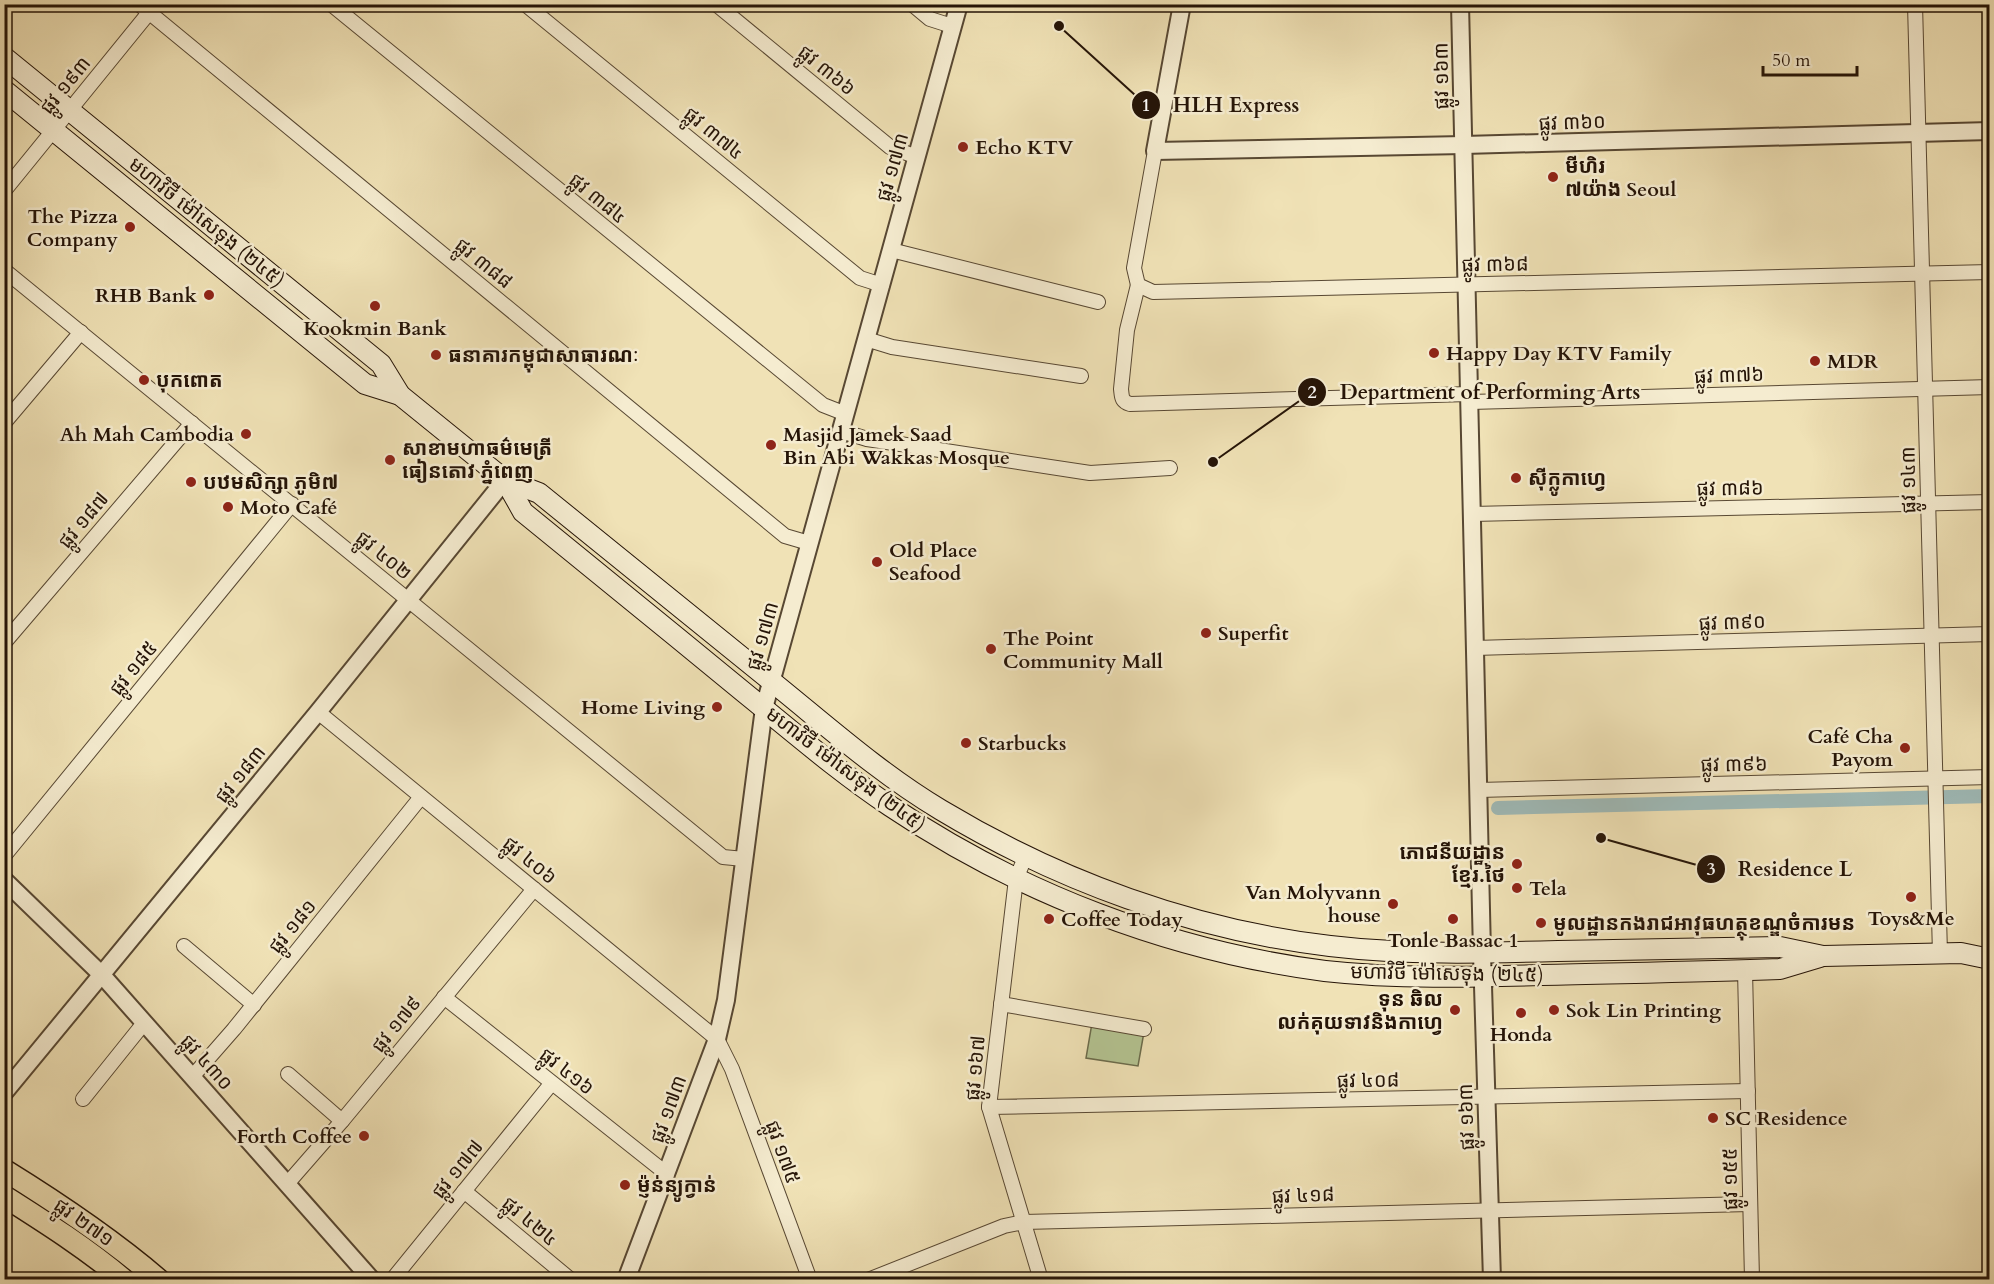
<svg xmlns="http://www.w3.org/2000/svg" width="1994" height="1284" font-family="Cardo,'Noto Sans Khmer',serif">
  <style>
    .green { fill: #b4c492; stroke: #6c6c4c; stroke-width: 1.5 }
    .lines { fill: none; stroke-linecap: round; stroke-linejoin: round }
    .canal { stroke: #9fbbb9; stroke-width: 14 }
    .minor-casing { stroke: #584833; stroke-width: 16 }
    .tertiary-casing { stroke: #584833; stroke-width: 20 }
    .secondary-casing { stroke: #251407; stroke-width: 22 }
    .primary-casing { stroke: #251407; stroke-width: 24 }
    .minor { stroke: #f5ecd0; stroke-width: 14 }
    .tertiary { stroke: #f5ecd0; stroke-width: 16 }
    .secondary { stroke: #f5ecd0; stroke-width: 20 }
    .primary { stroke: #f0e2b6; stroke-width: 21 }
    .poi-dot { fill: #8f2418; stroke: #f5ecd0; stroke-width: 2 }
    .labels { text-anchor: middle; stroke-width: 5; stroke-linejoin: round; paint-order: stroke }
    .street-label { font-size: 20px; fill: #251407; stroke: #f5ecd0 }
    .poi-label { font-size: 20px; font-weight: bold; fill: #251407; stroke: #f5ecd0; text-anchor: start }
    .leader { fill: none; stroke: #251407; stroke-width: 2 }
    .callout-dot { fill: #251407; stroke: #f5ecd0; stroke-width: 2 }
    .mark-label { font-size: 18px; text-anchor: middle; font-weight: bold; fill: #fff }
    .callout-label { font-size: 21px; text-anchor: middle; font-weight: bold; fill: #251407; stroke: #f5ecd0; stroke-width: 5; stroke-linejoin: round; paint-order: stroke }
  </style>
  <rect width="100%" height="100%" fill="#f0e2b6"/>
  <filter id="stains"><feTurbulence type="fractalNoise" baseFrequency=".00333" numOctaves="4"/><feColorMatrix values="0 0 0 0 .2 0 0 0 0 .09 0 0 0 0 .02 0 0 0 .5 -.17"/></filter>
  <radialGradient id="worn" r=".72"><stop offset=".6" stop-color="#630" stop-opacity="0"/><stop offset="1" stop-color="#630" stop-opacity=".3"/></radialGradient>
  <polygon class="green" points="1092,1023 1144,1032 1138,1066 1086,1058"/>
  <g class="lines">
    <polyline class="canal" points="1498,808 1990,796"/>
    <g class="minor-casing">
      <g id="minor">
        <polyline points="139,4 785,536 809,543"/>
        <polyline points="331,4 823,405 846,414"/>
        <polyline points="525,4 860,278 882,285"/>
        <polyline points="716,4 890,147 917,157"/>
        <polyline points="912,4 930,19 952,26"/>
        <polyline points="1915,4 1940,954"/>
        <polyline points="1155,151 1134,268 1138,285 1153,292 1990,272"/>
        <polyline points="4,191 156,4"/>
        <polyline points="891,250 1098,302"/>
        <polyline points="4,270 723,857 744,859"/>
        <path d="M1138,285L1127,330L1121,389C1122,397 1121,401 1130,404L1469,394"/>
        <polyline points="866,339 892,347 1081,376"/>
        <polyline points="1470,402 1990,387"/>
        <polyline points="4,423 81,332"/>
        <polyline points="841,431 867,439 1090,473 1170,468"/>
        <polyline points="1472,514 1990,502"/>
        <polyline points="4,643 192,423"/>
        <polyline points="1475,648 1990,634"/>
        <polyline points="318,712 717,1039 732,1069 810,1280"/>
        <polyline points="1479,790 1990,777"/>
        <polyline points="1026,855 1016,879 989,1107 1041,1280"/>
        <polyline points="4,856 292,504"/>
        <polyline points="184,946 254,1005"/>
        <polyline points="1745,970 1752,1280"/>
        <polyline points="444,997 667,1174"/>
        <polyline points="1001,1004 1144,1029"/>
        <polyline points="288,1074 342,1121"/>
        <polyline points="192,1077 234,1029 421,797"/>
        <polyline points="83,1099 144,1023"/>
        <polyline points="989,1107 1748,1091"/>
        <polyline points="287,1184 342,1121 534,889"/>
        <polyline points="464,1191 571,1280"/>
        <polyline points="392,1280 551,1084"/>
        <polyline points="868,1280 1004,1226 1024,1222 1750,1204"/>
      </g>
    </g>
    <g class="tertiary-casing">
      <g id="tertiary">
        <polyline points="1182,4 1155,151 1464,145 1990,131"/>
        <polyline points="1460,4 1482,953 1492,1280"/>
        <polyline points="4,880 102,975 372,1280"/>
        <polyline points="4,1093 318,712 505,480"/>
        <polyline points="626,1280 717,1039 726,1000 764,708 959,4"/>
      </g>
    </g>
    <g class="secondary-casing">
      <g id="secondary">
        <path d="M4,57L381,364L400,395L505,480L539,493C616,555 693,617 770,680C826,725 879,773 941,810C1059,881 1193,930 1330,946C1406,955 1482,953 1558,951C1632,950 1706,948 1780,947L1823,956L1961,953L1990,959"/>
        <polyline points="4,90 365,384 400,395"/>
        <path d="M505,480L523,512C598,573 672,633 746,694C793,732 839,772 890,806C1019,893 1170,951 1325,971C1397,979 1470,977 1542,975C1621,973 1701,972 1780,969L1820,957"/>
      </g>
    </g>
    <g class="primary-casing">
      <g id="primary">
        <path d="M4,1170C59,1204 110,1238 159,1280"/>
        <path d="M4,1196C45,1222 86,1248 124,1280"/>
      </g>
    </g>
    <use href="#minor" class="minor"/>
    <use href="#tertiary" class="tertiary"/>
    <use href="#secondary" class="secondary"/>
    <use href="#primary" class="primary"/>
  </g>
  <g class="poi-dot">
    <circle cx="963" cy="147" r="6"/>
    <circle cx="1553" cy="177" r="6"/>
    <circle cx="130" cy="227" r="6"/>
    <circle cx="209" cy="295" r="6"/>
    <circle cx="375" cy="306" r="6"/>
    <circle cx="1434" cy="353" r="6"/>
    <circle cx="436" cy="355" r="6"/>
    <circle cx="1815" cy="361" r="6"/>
    <circle cx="144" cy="380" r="6"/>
    <circle cx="246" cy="434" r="6"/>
    <circle cx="771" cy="445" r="6"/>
    <circle cx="390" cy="460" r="6"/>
    <circle cx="1516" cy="478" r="6"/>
    <circle cx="191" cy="482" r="6"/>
    <circle cx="228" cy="507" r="6"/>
    <circle cx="877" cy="562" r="6"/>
    <circle cx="1206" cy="633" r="6"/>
    <circle cx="991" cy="649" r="6"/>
    <circle cx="717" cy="707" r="6"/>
    <circle cx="966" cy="743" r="6"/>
    <circle cx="1905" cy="748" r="6"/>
    <circle cx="1517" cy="864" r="6"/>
    <circle cx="1517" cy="888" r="6"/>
    <circle cx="1911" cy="897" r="6"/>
    <circle cx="1393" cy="904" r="6"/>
    <circle cx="1049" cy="919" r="6"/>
    <circle cx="1453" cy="919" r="6"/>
    <circle cx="1541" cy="923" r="6"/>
    <circle cx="1455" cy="1010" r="6"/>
    <circle cx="1554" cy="1010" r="6"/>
    <circle cx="1521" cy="1013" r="6"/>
    <circle cx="1713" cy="1118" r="6"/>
    <circle cx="364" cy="1136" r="6"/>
    <circle cx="625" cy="1185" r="6"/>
  </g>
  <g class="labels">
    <g class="street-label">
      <text transform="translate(827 70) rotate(39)" y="7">ផ្លូវ ៣៦៦</text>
      <text transform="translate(1441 76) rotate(-91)" y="7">ផ្លូវ ១៦៣</text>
      <text transform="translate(65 85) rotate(-51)" y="7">ផ្លូវ ១៩៣</text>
      <text transform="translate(1572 122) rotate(-2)" y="7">ផ្លូវ ៣៦០</text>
      <text transform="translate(714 133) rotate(39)" y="7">ផ្លូវ ៣៧៤</text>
      <text transform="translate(892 167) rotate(-74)" y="7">ផ្លូវ ១៧៣</text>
      <text transform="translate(598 198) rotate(39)" y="7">ផ្លូវ ៣៨៤</text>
      <text transform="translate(207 222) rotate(39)" y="7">មហាវិថី ម៉ៅសេទុង (២៤៥)</text>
      <text transform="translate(484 263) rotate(39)" y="7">ផ្លូវ ៣៨៨</text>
      <text transform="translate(1495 264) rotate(-1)" y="7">ផ្លូវ ៣៦៨</text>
      <text transform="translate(1729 375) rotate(-2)" y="7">ផ្លូវ ៣៧៦</text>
      <text transform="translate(1908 480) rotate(-91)" y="7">ផ្លូវ ១៤៣</text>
      <text transform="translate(1730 488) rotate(-1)" y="7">ផ្លូវ ៣៨៦</text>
      <text transform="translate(83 520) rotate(-50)" y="7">ផ្លូវ ១៨៧</text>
      <text transform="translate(384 555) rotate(39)" y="7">ផ្លូវ ៤០២</text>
      <text transform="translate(1732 622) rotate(-2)" y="7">ផ្លូវ ៣៩០</text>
      <text transform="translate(762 636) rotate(-74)" y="7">ផ្លូវ ១៧៣</text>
      <text transform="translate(133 668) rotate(-51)" y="7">ផ្លូវ ១៨៥</text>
      <text transform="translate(1734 764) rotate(-1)" y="7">ផ្លូវ ៣៩៦</text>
      <text transform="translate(846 769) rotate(37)" y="7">មហាវិថី ម៉ៅសេទុង (២៤៥)</text>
      <text transform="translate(240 774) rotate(-51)" y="7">ផ្លូវ ១៨៣</text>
      <text transform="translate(530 860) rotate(39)" y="7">ផ្លូវ ៤០៦</text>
      <text transform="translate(292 926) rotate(-51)" y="7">ផ្លូវ ១៨១</text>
      <text transform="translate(1447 973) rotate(1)" y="7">មហាវិថី ម៉ៅសេទុង (២៤៥)</text>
      <text transform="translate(396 1024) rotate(-51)" y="7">ផ្លូវ ១៧៩</text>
      <text transform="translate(207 1062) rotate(48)" y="7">ផ្លូវ ៤៣០</text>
      <text transform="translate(975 1068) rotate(-85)" y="7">ផ្លូវ ១៦៧</text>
      <text transform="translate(567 1071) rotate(38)" y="7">ផ្លូវ ៤១៦</text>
      <text transform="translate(1368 1080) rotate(-1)" y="7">ផ្លូវ ៤០៨</text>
      <text transform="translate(668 1109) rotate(-70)" y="7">ផ្លូវ ១៧៣</text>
      <text transform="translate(1466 1117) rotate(-92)" y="7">ផ្លូវ ១៦៣</text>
      <text transform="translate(783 1152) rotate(70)" y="7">ផ្លូវ ១៧៥</text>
      <text transform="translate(457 1169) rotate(-51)" y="7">ផ្លូវ ១៧៧</text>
      <text transform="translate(1730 1179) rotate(-91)" y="7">ផ្លូវ ១៥៥</text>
      <text transform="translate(1303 1195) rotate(-2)" y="7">ផ្លូវ ៤១៨</text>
      <text transform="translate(530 1221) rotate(40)" y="7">ផ្លូវ ៤២៤</text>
      <text transform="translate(84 1222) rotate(35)" y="7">ផ្លូវ ២៧១</text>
    </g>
    <g class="poi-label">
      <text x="975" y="154">Echo KTV</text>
      <text x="1565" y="173">មីហិរ<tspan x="1565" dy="23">៧យ៉ាង Seoul</tspan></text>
      <text x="118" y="223" text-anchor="end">The Pizza<tspan x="118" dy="23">Company</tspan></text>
      <text x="197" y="302" text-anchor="end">RHB Bank</text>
      <text x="375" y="335" text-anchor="middle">Kookmin Bank</text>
      <text x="1446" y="360">Happy Day KTV Family</text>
      <text x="448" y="362">ធនាគារកម្ពុជាសាធារណៈ</text>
      <text x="1827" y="368">MDR</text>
      <text x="156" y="387">បុកពោត</text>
      <text x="234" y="441" text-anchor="end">Ah Mah Cambodia</text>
      <text x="783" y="441">Masjid Jamek Saad<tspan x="783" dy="23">Bin Abi Wakkas Mosque</tspan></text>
      <text x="402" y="455">សាខាមហាធម៌មេត្រី<tspan x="402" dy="23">ធៀនតោវ ភ្នំពេញ</tspan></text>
      <text x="1528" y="485">ស៊ីក្លូកាហ្វេ</text>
      <text x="203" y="489">បឋមសិក្សា ភូមិ៧</text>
      <text x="240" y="514">Moto Café</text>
      <text x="889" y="557">Old Place<tspan x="889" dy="23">Seafood</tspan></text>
      <text x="1218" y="640">Superfit</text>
      <text x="1003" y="645">The Point<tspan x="1003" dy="23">Community Mall</tspan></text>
      <text x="705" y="714" text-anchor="end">Home Living</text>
      <text x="1893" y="743" text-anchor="end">Café Cha<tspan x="1893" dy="23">Payom</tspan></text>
      <text x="978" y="750">Starbucks</text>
      <text x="1505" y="859" text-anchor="end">ភោជនីយដ្ឋាន<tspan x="1505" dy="23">ខ្មែរ.ថៃ</tspan></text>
      <text x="1529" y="895">Tela</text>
      <text x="1381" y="899" text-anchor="end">Van Molyvann<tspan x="1381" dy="23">house</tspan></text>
      <text x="1911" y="925" text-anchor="middle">Toys&amp;Me</text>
      <text x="1061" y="926">Coffee Today</text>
      <text x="1553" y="930">មូលដ្ឋានកងរាជអាវុធហត្ថុខណ្ឌចំការមន</text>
      <text x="1453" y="947" text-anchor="middle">Tonle Bassac 1</text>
      <text x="1443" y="1006" text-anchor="end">ទុន ឆិល<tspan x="1443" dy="23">លក់គុយទាវនិងកាហ្វេ</tspan></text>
      <text x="1566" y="1017">Sok Lin Printing</text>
      <text x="1521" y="1041" text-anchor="middle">Honda</text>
      <text x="1725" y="1125">SC Residence</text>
      <text x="352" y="1143" text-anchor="end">Forth Coffee</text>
      <text x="637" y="1192">ម្ញ៉ន់ន្យូក្វាន់</text>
    </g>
  </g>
  <path class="leader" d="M1059 26L1146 105M1213 462L1312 392M1601 838L1711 869"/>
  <g class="callout-dot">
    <circle cx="1059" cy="26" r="6"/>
    <circle cx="1213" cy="462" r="6"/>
    <circle cx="1601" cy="838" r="6"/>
    <circle cx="1146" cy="105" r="15"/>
    <circle cx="1312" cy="392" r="15"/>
    <circle cx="1711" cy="869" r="15"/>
  </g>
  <g class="mark-label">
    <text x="1146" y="111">1</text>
    <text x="1312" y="398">2</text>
    <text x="1711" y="875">3</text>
  </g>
  <g class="callout-label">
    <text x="1236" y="112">HLH Express</text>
    <text x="1490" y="399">Department of Performing Arts</text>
    <text x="1795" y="876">Residence L</text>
  </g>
  <rect width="1994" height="1284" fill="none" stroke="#f0e2b6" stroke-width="24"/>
  <rect x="6" y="6" width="1982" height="1272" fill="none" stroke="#251407" stroke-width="3"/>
  <rect x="12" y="12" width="1970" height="1260" fill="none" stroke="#251407" stroke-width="1.5"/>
  <path d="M1763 66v9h94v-9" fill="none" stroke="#251407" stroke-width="3"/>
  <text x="1772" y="66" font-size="18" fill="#251407" stroke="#f5ecd0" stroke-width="4.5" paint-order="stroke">50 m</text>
  <rect width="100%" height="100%" filter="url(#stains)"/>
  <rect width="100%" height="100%" fill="url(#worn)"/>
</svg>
